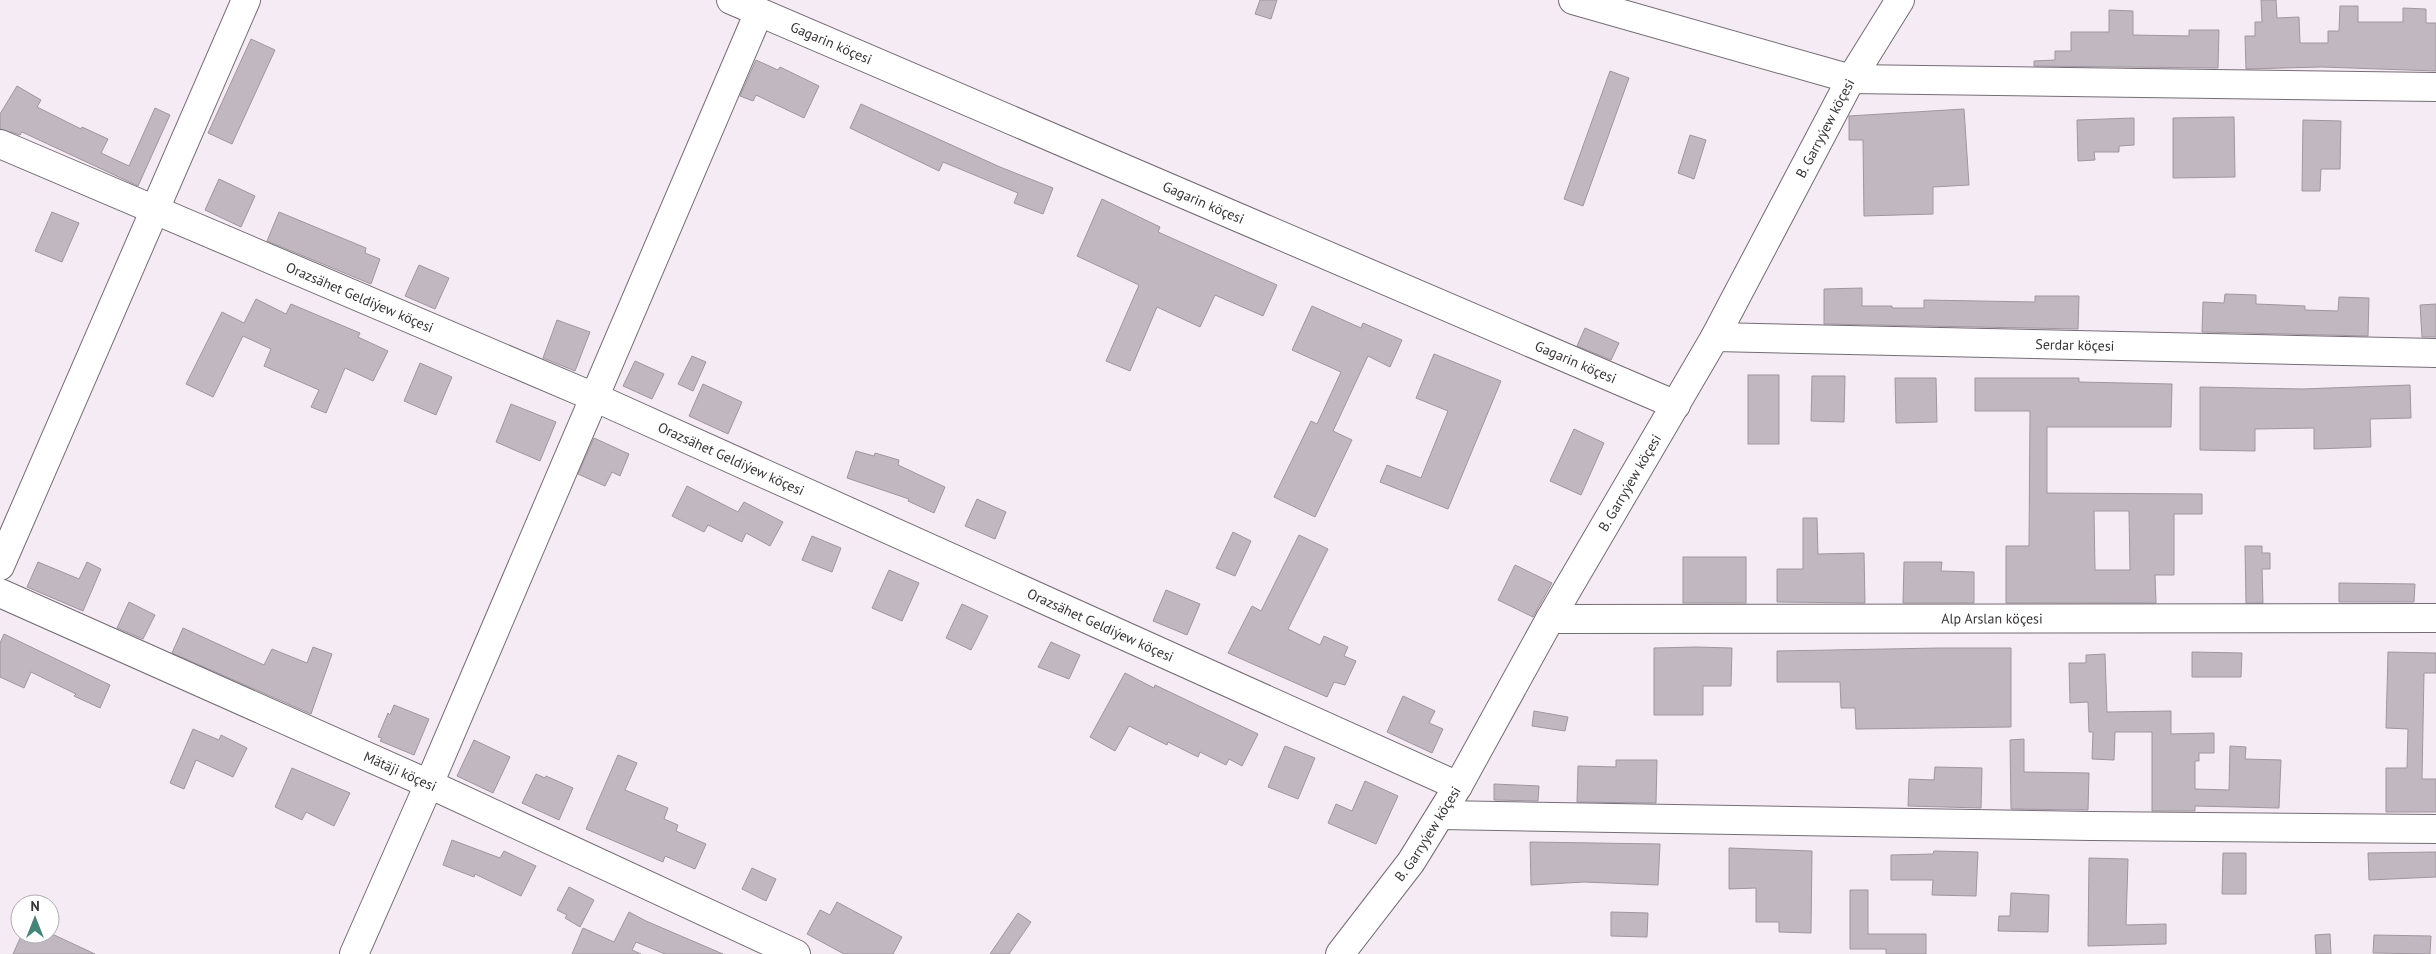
<svg xmlns="http://www.w3.org/2000/svg" width="2436" height="954" font-family="'PT Sans',sans-serif">
  <style>
    .building { fill: #c1b7c0; stroke: #9f969e; fill-rule: evenodd }
    .lines { fill: none; stroke-linecap: round; stroke-linejoin: round }
    .minor-casing { stroke: #756c74; stroke-width: 30 }
    .minor { stroke: #fff; stroke-width: 28 }
    .labels { text-anchor: middle; stroke-width: 4; stroke-linejoin: round; paint-order: stroke }
    .street-label { font-size: 14px; fill: #373336; stroke: #fff }
  </style>
  <rect width="100%" height="100%" fill="#f5ebf4"/>
  <g class="building">
    <polygon points="1260,0 1277,0 1271,19 1255,14"/>
    <polygon points="2261,0 2276,0 2277,18 2299,17 2300,43 2328,43 2328,31 2339,31 2340,6 2358,6 2358,22 2403,22 2403,8 2426,9 2426,23 2436,23 2436,71 2322,67 2246,69 2245,36 2255,36 2255,22 2262,22"/>
    <polygon points="2109,10 2133,11 2133,35 2189,36 2189,30 2219,30 2218,68 2034,66 2034,61 2055,60 2055,51 2071,51 2071,32 2109,32"/>
    <polygon points="251,39 275,50 232,144 208,133"/>
    <polygon points="756,60 778,70 780,67 819,86 804,118 756,95 753,101 740,96"/>
    <polygon points="1610,71 1629,78 1583,206 1564,199"/>
    <polygon points="17,86 41,100 37,107 81,129 82,127 108,139 101,153 129,166 155,108 170,115 138,186 22,132 20,135 0,129 0,114"/>
    <polygon points="861,104 1000,167 1053,188 1043,214 1014,203 1018,193 943,162 939,171 850,128"/>
    <polygon points="1964,109 1969,185 1933,187 1933,214 1864,216 1863,140 1849,140 1849,116"/>
    <polygon points="2234,117 2235,177 2173,178 2173,118"/>
    <polygon points="2134,118 2134,145 2119,146 2119,152 2094,152 2095,160 2078,161 2077,120"/>
    <polygon points="2303,120 2341,121 2340,169 2321,169 2320,191 2302,191"/>
    <polygon points="1690,135 1706,140 1694,179 1678,173"/>
    <polygon points="219,179 255,196 241,227 205,210"/>
    <polygon points="1102,199 1160,227 1158,232 1277,285 1263,316 1215,295 1200,327 1157,307 1130,371 1106,361 1139,285 1077,256"/>
    <polygon points="52,212 79,223 62,262 35,251"/>
    <polygon points="279,212 366,248 365,253 380,259 371,284 267,241"/>
    <polygon points="419,265 449,278 435,309 405,296"/>
    <polygon points="1862,288 1862,306 1892,306 1892,308 1924,308 1924,300 2035,302 2035,296 2079,296 2078,329 1824,324 1824,289"/>
    <polygon points="2225,294 2256,295 2256,304 2305,306 2305,310 2338,311 2339,297 2369,298 2368,336 2202,332 2203,302 2224,303"/>
    <polygon points="256,299 286,314 291,304 360,333 358,337 388,351 373,381 345,368 326,413 311,407 319,390 264,366 271,349 243,336 213,397 186,384 222,312 244,323"/>
    <polygon points="2436,304 2436,337 2422,337 2420,305"/>
    <polygon points="1312,306 1361,328 1363,323 1402,340 1390,367 1368,356 1333,431 1352,440 1315,517 1274,497 1311,421 1317,424 1341,372 1292,350"/>
    <polygon points="557,320 590,332 575,371 543,358"/>
    <polygon points="1585,328 1619,343 1611,360 1577,346"/>
    <polygon points="1434,354 1501,381 1448,509 1380,482 1387,465 1421,478 1448,411 1416,398"/>
    <polygon points="692,356 706,362 693,391 678,384"/>
    <polygon points="635,361 664,374 652,399 623,386"/>
    <polygon points="420,363 452,377 436,415 404,401"/>
    <rect x="1748" y="375" width="31" height="69"/>
    <polygon points="1812,376 1845,376 1844,422 1811,421"/>
    <polygon points="1895,378 1936,378 1937,422 1896,423"/>
    <path d="M1975,378H2079V382L2172,384L2171,427H2047V493L2202,494V514H2174V575H2155L2156,603H2006V546H2029L2030,411H1975ZM2094,511H2129L2130,570H2095Z"/>
    <polygon points="703,384 742,402 728,434 689,416"/>
    <polygon points="2410,385 2411,418 2370,419 2371,447 2314,449 2314,428 2255,429 2255,451 2200,450 2200,387 2302,389"/>
    <polygon points="511,404 556,422 540,461 496,442"/>
    <polygon points="1574,429 1604,443 1581,495 1550,481"/>
    <polygon points="594,438 629,454 620,476 612,472 605,486 578,474"/>
    <polygon points="856,451 874,456 875,453 899,460 898,465 945,487 934,513 908,501 909,499 847,478"/>
    <polygon points="687,486 738,512 744,502 783,522 770,546 746,533 742,542 708,525 704,532 672,516"/>
    <polygon points="977,499 1006,512 995,539 965,526"/>
    <polygon points="1803,518 1817,518 1818,554 1864,553 1865,603 1777,602 1777,569 1803,569"/>
    <polygon points="1233,532 1251,541 1235,576 1216,568"/>
    <polygon points="1299,535 1328,549 1288,629 1320,645 1324,636 1348,647 1344,656 1356,661 1345,685 1334,682 1327,697 1228,653 1252,606 1261,611"/>
    <polygon points="812,536 841,548 832,572 802,560"/>
    <polygon points="2245,546 2262,546 2262,553 2270,553 2270,569 2262,569 2263,603 2246,603"/>
    <rect x="1683" y="557" width="63" height="46"/>
    <polygon points="38,562 79,579 87,562 101,569 83,611 27,587"/>
    <polygon points="1904,562 1942,562 1941,571 1974,572 1974,603 1903,603"/>
    <polygon points="1515,565 1552,583 1533,617 1498,600"/>
    <polygon points="889,570 919,583 902,621 872,608"/>
    <polygon points="2339,583 2415,584 2414,602 2339,602"/>
    <polygon points="1166,590 1200,604 1187,635 1153,621"/>
    <polygon points="129,602 155,615 143,639 117,628"/>
    <polygon points="962,604 988,616 971,650 946,638"/>
    <polygon points="183,628 264,665 272,649 307,663 313,647 332,654 311,714 172,653"/>
    <polygon points="4,634 110,685 100,708 74,696 76,694 31,672 24,688 0,677 0,643"/>
    <polygon points="1051,642 1080,655 1069,679 1038,667"/>
    <polygon points="1696,647 1732,648 1731,686 1703,686 1703,715 1654,715 1654,648"/>
    <polygon points="1939,648 2011,648 2011,727 1856,729 1855,708 1841,708 1840,682 1777,682 1777,651"/>
    <polygon points="2192,652 2242,653 2241,677 2192,677"/>
    <polygon points="2388,652 2436,653 2436,673 2424,673 2422,779 2436,779 2436,812 2386,812 2386,768 2407,768 2408,729 2386,728"/>
    <polygon points="2105,654 2107,712 2171,711 2171,734 2214,733 2214,753 2199,753 2199,761 2195,761 2195,789 2229,790 2230,746 2246,747 2245,759 2281,760 2279,808 2195,806 2195,811 2152,811 2152,732 2115,732 2114,760 2092,759 2093,732 2089,732 2088,702 2070,703 2069,663 2086,663 2086,655"/>
    <polygon points="1125,673 1154,688 1155,685 1258,734 1242,766 1229,759 1226,765 1200,752 1198,757 1168,742 1167,745 1129,726 1115,751 1090,737"/>
    <polygon points="1403,696 1435,711 1429,723 1443,729 1432,753 1387,732"/>
    <polygon points="394,705 429,719 414,755 380,741 382,738 378,737 388,713 390,715"/>
    <polygon points="1534,711 1568,717 1565,731 1532,726"/>
    <polygon points="193,729 219,740 221,735 247,748 233,777 196,760 184,789 170,783"/>
    <polygon points="2024,739 2024,772 2089,773 2088,810 2011,809 2010,740"/>
    <polygon points="474,740 510,757 493,793 457,776"/>
    <polygon points="1285,746 1315,758 1298,799 1268,787"/>
    <polygon points="618,755 637,763 625,790 668,808 664,819 678,825 676,831 706,844 695,869 665,856 663,862 586,829"/>
    <polygon points="1616,760 1657,760 1656,803 1577,802 1578,766 1616,767"/>
    <polygon points="1935,767 1982,768 1981,808 1908,806 1909,779 1934,780"/>
    <polygon points="292,768 350,793 334,826 306,812 302,820 275,807"/>
    <polygon points="536,774 545,778 546,776 573,788 559,820 522,803"/>
    <polygon points="1365,781 1398,796 1376,844 1328,823 1336,804 1352,811"/>
    <polygon points="1494,784 1539,786 1538,801 1494,800"/>
    <polygon points="452,840 500,858 504,851 536,866 521,896 475,874 474,877 443,865"/>
    <polygon points="1530,842 1660,844 1658,885 1584,882 1531,885"/>
    <polygon points="1729,848 1812,851 1811,933 1779,932 1779,922 1756,922 1756,888 1729,889"/>
    <polygon points="1934,851 1978,852 1976,896 1932,895 1933,880 1891,880 1891,855 1933,854"/>
    <polygon points="2436,852 2436,877 2369,880 2368,853"/>
    <polygon points="2223,853 2246,853 2246,894 2222,894"/>
    <polygon points="2089,858 2128,859 2126,925 2166,924 2166,944 2088,946"/>
    <polygon points="752,868 776,879 766,901 742,889"/>
    <polygon points="569,887 594,900 580,927 565,918 567,915 557,910"/>
    <polygon points="1850,890 1868,890 1868,934 1926,934 1926,954 1886,954 1886,949 1850,949"/>
    <polygon points="2011,893 2049,895 2048,932 1998,931 1999,916 2010,916"/>
    <polygon points="837,902 902,937 893,954 844,954 807,934 820,910 830,915"/>
    <polygon points="629,912 646,921 723,954 665,954 636,942 632,950 641,954 572,954 583,928 614,942"/>
    <polygon points="1611,912 1648,913 1647,937 1611,936"/>
    <polygon points="1018,913 1031,922 1009,954 990,954"/>
    <polygon points="22,934 52,934 95,954 13,954"/>
    <polygon points="2330,934 2331,954 2316,954 2315,935"/>
    <polygon points="2374,935 2431,936 2430,954 2373,953"/>
  </g>
  <g class="lines">
    <g class="minor-casing">
      <g id="minor">
        <path id="s1" d="M731,0L1676,405"/>
        <polyline points="1573,0 1851,79 2436,87"/>
        <path id="s2" d="M0,144L594,397L1458,786"/>
        <path id="s3" d="M1715,337L2436,353"/>
        <polyline points="0,566 246,0"/>
        <path id="s4" d="M0,593L429,784L796,954"/>
        <path id="s5" d="M1550,619L2436,618"/>
        <polyline points="1441,815 2091,826 2436,829"/>
        <polyline points="354,954 429,784 759,12"/>
        <path id="s6" d="M1340,954L1411,862L1458,786L1550,619L1715,337L1851,79L1900,0"/>
      </g>
    </g>
    <use href="#minor" class="minor"/>
  </g>
  <g class="labels">
    <g class="street-label">
      <text dy="5" stroke="none"><textPath href="#s1" startOffset="109">Gagarin köçesi</textPath></text>
      <text dy="5" stroke="none"><textPath href="#s6" startOffset="959">B. Garryýew köçesi</textPath></text>
      <text dy="5" stroke="none"><textPath href="#s1" startOffset="514">Gagarin köçesi</textPath></text>
      <text dy="5" stroke="none"><textPath href="#s2" startOffset="391">Orazsähet Geldiýew köçesi</textPath></text>
      <text dy="5" stroke="none"><textPath href="#s3" startOffset="360">Serdar köçesi</textPath></text>
      <text dy="5" stroke="none"><textPath href="#s1" startOffset="919">Gagarin köçesi</textPath></text>
      <text dy="5" stroke="none"><textPath href="#s2" startOffset="796">Orazsähet Geldiýew köçesi</textPath></text>
      <text dy="5" stroke="none"><textPath href="#s6" startOffset="554">B. Garryýew köçesi</textPath></text>
      <text dy="5" stroke="none"><textPath href="#s5" startOffset="442">Alp Arslan köçesi</textPath></text>
      <text dy="5" stroke="none"><textPath href="#s2" startOffset="1201">Orazsähet Geldiýew köçesi</textPath></text>
      <text dy="5" stroke="none"><textPath href="#s4" startOffset="438">Mätäji köçesi</textPath></text>
      <text dy="5" stroke="none"><textPath href="#s6" startOffset="149">B. Garryýew köçesi</textPath></text>
    </g>
  </g>
  <g transform="translate(35 919)"><circle r="24" fill="#ffffff" stroke="#afadaf"/>
  <path d="M0-4L9 19L0 12L-9 19Z" fill="#438679"/>
  <text y="-8" font-size="14" font-weight="bold" text-anchor="middle" fill="#373336">N</text>
  </g>
</svg>
